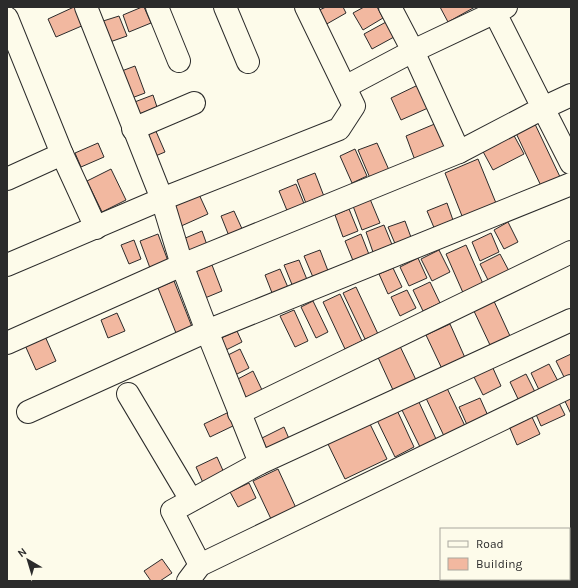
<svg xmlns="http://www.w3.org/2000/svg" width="578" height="588" font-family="Karla,sans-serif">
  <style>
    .building { fill: #f2b8a0; stroke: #2b2b2b }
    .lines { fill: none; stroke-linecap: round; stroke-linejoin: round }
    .minor-casing { stroke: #2b2b2b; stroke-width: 24 }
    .minor { stroke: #fdfbea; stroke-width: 22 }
  </style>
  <rect width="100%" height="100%" fill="#fdfbea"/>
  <g class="building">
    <polygon points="74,7 76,7 84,25 56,37 48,19"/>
    <polygon points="142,7 144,7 151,23 129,32 123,15"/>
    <polygon points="326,7 343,7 346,13 325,25 317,11"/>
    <polygon points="364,7 377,7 383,18 363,30 353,13"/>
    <polygon points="440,7 475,7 448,22"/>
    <polygon points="119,16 127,36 107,43 100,22"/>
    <polygon points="386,22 394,37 372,49 364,34"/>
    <polygon points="135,66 145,93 129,99 119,72"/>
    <polygon points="418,85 428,108 401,120 391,98"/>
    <polygon points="153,95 157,107 137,115 132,103"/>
    <polygon points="534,122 561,179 542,188 515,131"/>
    <polygon points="437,123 448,150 416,163 406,136"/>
    <polygon points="155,129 165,152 153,157 143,134"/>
    <polygon points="511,130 524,154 493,170 480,146"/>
    <polygon points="98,143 104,157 81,167 75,153"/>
    <polygon points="377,143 389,170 370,178 358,150"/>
    <polygon points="355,149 367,176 352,183 340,156"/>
    <polygon points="478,159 498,208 464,221 445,173"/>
    <polygon points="111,169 126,200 102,212 87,181"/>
    <polygon points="315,173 325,199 307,206 297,180"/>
    <polygon points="296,184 305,206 288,213 279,191"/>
    <polygon points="197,190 208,214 179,227 168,203"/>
    <polygon points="370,199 380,223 362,230 353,206"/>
    <polygon points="447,203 454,223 435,230 427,211"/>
    <polygon points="349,209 358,231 343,237 335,215"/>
    <polygon points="234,211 243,231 229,236 221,216"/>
    <polygon points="405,221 412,240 396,246 388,227"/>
    <polygon points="508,222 518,242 504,249 494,230"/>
    <polygon points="384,225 393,247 374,255 366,232"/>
    <polygon points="202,231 207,245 189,253 183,239"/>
    <polygon points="491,233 499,252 480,261 472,242"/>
    <polygon points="158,234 168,261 150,268 140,241"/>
    <polygon points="361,234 370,257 354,263 345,241"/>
    <polygon points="134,240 141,259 129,264 121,245"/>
    <polygon points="466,245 484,286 464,295 446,254"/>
    <polygon points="320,250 330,276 315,282 304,256"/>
    <polygon points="439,250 450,272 432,281 421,259"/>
    <polygon points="500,254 509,271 489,282 480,264"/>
    <polygon points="418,258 427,278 409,286 400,267"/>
    <polygon points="299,260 308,282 293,287 284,265"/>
    <polygon points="212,265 222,291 205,298 195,272"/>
    <polygon points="393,268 402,287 388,294 379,274"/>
    <polygon points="280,269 290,292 274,298 265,275"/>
    <polygon points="174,281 194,332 178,338 158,288"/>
    <polygon points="430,282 440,303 423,311 413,290"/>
    <polygon points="356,287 378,334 365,339 343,293"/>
    <polygon points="407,290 416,308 400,316 391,297"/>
    <polygon points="340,294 362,341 345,349 323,302"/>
    <polygon points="493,299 510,336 490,345 473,309"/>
    <polygon points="313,301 328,332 316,338 301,307"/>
    <polygon points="294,310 308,341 295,347 280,316"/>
    <polygon points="117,313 125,331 108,338 101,320"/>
    <polygon points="450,324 466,360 443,371 426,335"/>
    <polygon points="237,331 242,342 224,351 219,339"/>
    <polygon points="44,334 56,361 36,370 24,343"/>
    <polygon points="398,342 416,380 393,390 376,353"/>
    <polygon points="240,349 249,368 235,375 226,356"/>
    <polygon points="571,354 571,379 566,381 556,361"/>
    <polygon points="549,364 559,383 540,392 531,373"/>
    <polygon points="492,366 501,386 483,395 473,375"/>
    <polygon points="253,371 262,390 245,398 236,380"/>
    <polygon points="526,374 536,394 519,401 510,382"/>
    <polygon points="446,386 465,426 444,436 425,396"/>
    <polygon points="571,393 571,414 563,397"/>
    <polygon points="480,398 489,418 468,427 459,407"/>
    <polygon points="418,400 436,439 420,447 401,408"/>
    <polygon points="558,401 565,415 541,426 535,412"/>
    <polygon points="396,408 414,447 395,457 376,418"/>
    <polygon points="229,412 235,425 210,437 204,424"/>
    <polygon points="531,415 540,434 517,445 509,426"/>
    <polygon points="369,422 387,459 345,479 327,442"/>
    <polygon points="284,427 290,441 268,452 262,438"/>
    <polygon points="217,457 225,475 204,485 196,467"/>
    <polygon points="278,469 296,508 271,519 253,481"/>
    <polygon points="249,483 256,498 238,507 230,492"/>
    <polygon points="162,559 172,573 160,581 151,581 144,571"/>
  </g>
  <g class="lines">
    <g class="minor-casing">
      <g id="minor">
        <polyline points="86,7 162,199 182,265 207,331 260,463"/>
        <polyline points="157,7 179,61"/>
        <polyline points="225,7 248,62"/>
        <polyline points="7,18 62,154 96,228"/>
        <polyline points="345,87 413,51 506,7"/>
        <polyline points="571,95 543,108 571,163"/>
        <polyline points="133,129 194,103"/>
        <polyline points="459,152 543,108 492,7"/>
        <polyline points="7,179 62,154"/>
        <polyline points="7,265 162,199 339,129 354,106 306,7"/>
        <polyline points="7,343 182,265 459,152 413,51 390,7"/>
        <polyline points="128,394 191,500"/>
        <polyline points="28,412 207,331 571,184"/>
        <polyline points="239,413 571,252"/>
        <polyline points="200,565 172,511 260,463 571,320"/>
        <polyline points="188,581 200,565 571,386"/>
      </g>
    </g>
    <use href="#minor" class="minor"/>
  </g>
  <rect width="578" height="588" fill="none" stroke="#2b2b2b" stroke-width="16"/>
  <rect x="440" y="528" width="130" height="52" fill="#fdfbea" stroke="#a9a89e"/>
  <rect x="448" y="541" width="20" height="6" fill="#fdfbea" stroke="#a9a89e"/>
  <text x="476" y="548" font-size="12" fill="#2b2b2b">Road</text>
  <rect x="448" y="558" width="20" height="12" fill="#f2b8a0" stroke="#a9a89e"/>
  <text x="476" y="568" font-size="12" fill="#2b2b2b">Building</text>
  <g transform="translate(28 560) rotate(322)" stroke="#fdfbea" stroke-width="3" paint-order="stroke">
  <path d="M0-3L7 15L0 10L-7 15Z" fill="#2b2b2b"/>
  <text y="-6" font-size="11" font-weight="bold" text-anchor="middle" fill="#2b2b2b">N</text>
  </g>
</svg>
